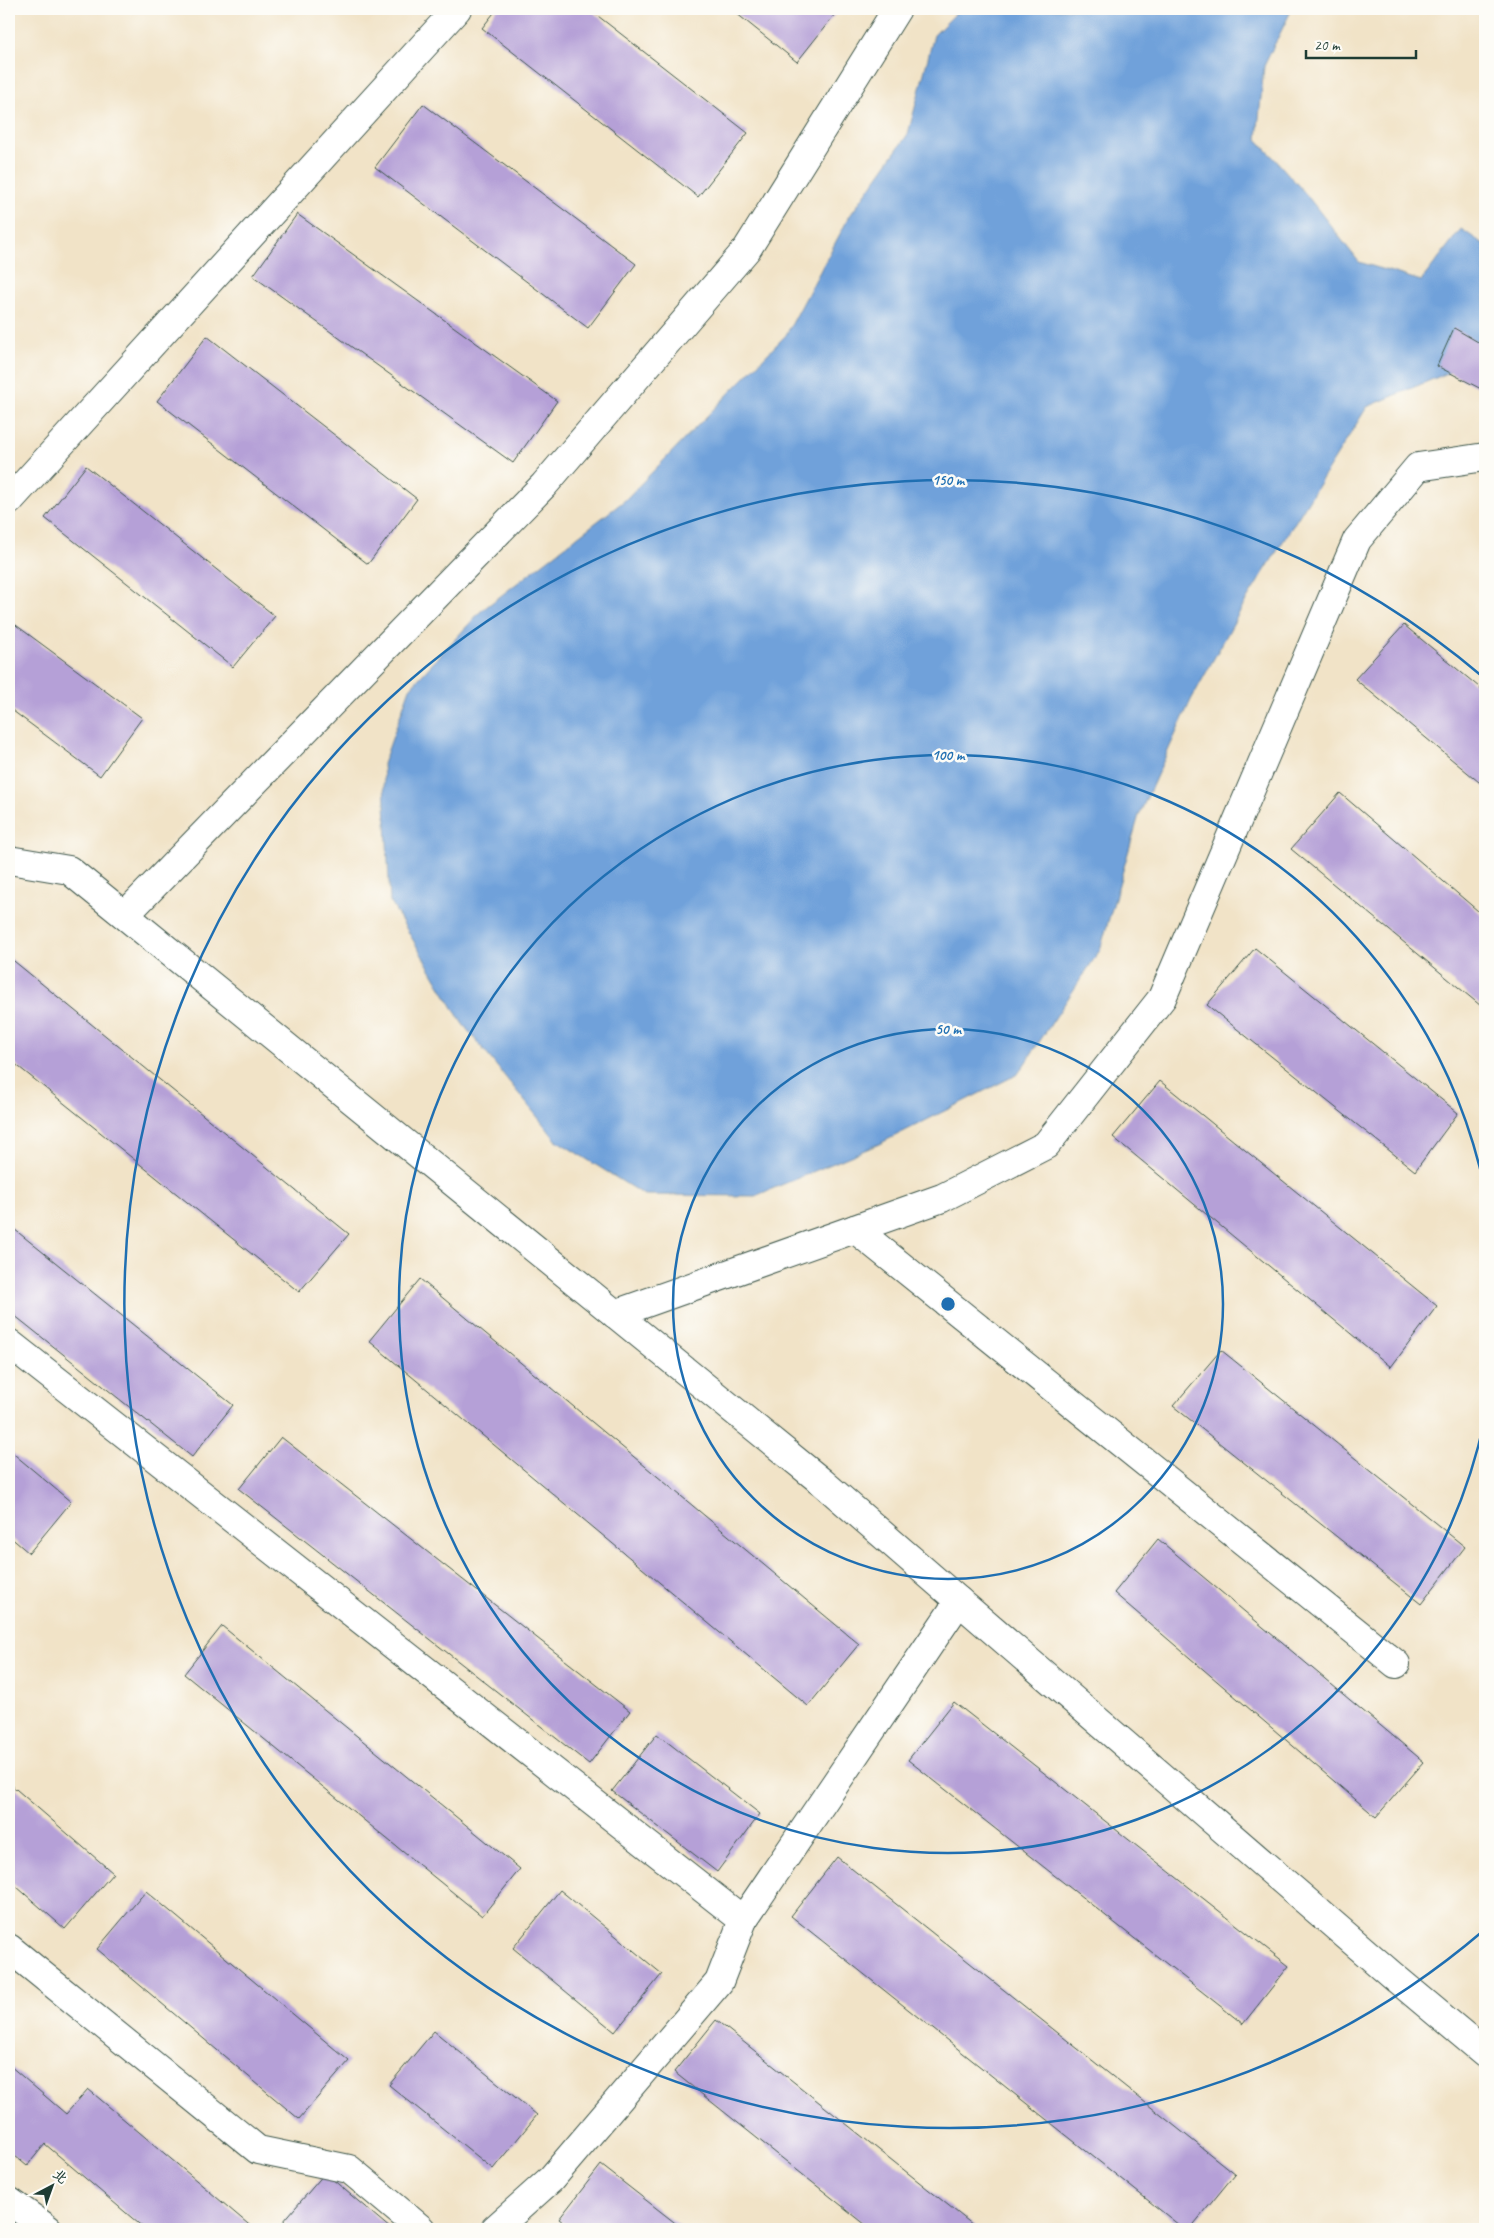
<svg xmlns="http://www.w3.org/2000/svg" width="1494" height="2238" font-family="Caveat,'LXGW WenKai TC',sans-serif">
  <style>
    .water { fill: #6fa1da; stroke: #476f87 }
    .building { fill: #b5a0d7 }
    .lines { fill: none; stroke-linecap: round; stroke-linejoin: round }
    .minor-casing { stroke: #3e564a; stroke-width: 30 }
    .minor { stroke: #fff; stroke-width: 28 }
    .ring { fill: none; stroke: #1f6fb2; stroke-width: 2.5 }
    .centre { fill: #1f6fb2; stroke: #fdfcf7; stroke-width: 2.5 }
    .ring-label { font-size: 15px; text-anchor: middle; font-weight: bold; fill: #1f6fb2; stroke: #fdfcf7; stroke-width: 5; stroke-linejoin: round; paint-order: stroke }
  </style>
  <rect width="100%" height="100%" fill="#fdfcf7"/>
  <filter id="ink" filterUnits="userSpaceOnUse"><feTurbulence type="fractalNoise" baseFrequency=".02" numOctaves="2"/><feDisplacementMap in="SourceGraphic" scale="10" xChannelSelector="R" yChannelSelector="G"/><feConvolveMatrix kernelMatrix="1 2 1 2 8 2 1 2 1" color-interpolation-filters="sRGB"/></filter>
  <filter id="wash" filterUnits="userSpaceOnUse"><feTurbulence type="fractalNoise" baseFrequency=".0096" numOctaves="4" result="noise"/><feDisplacementMap in="SourceGraphic" scale="20" xChannelSelector="R" yChannelSelector="G"/><feGaussianBlur stdDeviation="1.12" result="paint"/><feColorMatrix in="noise" values="0 0 0 0 0 0 0 0 0 0 0 0 0 0 0 0 0 1.4 0 .05"/><feComposite in="paint" operator="in"/></filter>
  <g filter="url(#wash)">
    <rect width="100%" height="100%" fill="#f1e3c7"/>
    <polygon class="water" points="960,9 1292,9 1264,66 1257,139 1305,193 1359,262 1421,281 1461,229 1485,245 1485,351 1464,366 1367,407 1244,604 1191,700 1139,815 1100,950 1018,1074 879,1144 755,1196 644,1195 556,1140 462,1023 390,901 383,764 410,688 481,611 624,501 786,335 849,217 908,134 934,35"/>
    <g id="blocks">
      <g class="building">
        <polygon points="497,9 589,9 748,133 698,197 482,28"/>
        <polygon points="731,9 839,9 797,62"/>
        <polygon points="423,104 636,264 588,328 375,167"/>
        <polygon points="297,214 557,401 513,463 253,276"/>
        <polygon points="1454,328 1485,346 1485,391 1437,366"/>
        <polygon points="207,336 417,499 368,564 157,401"/>
        <polygon points="86,466 275,616 233,667 45,518"/>
        <polygon points="9,620 142,718 100,776 9,708"/>
        <polygon points="1404,625 1485,692 1485,787 1355,679"/>
        <polygon points="1340,793 1485,917 1485,1001 1481,1006 1291,849"/>
        <polygon points="1255,948 1458,1113 1415,1171 1207,1005"/>
        <polygon points="9,957 349,1234 299,1292 9,1059"/>
        <polygon points="1160,1081 1437,1306 1391,1367 1113,1137"/>
        <polygon points="9,1225 233,1405 192,1457 9,1311"/>
        <polygon points="420,1279 859,1644 808,1706 369,1341"/>
        <polygon points="1221,1350 1465,1547 1421,1604 1173,1406"/>
        <polygon points="281,1437 630,1711 589,1764 239,1489"/>
        <polygon points="9,1450 71,1502 29,1553 9,1536"/>
        <polygon points="1158,1539 1424,1762 1376,1817 1114,1593"/>
        <polygon points="222,1626 520,1869 482,1916 184,1674"/>
        <polygon points="954,1702 1289,1966 1243,2024 908,1760"/>
        <polygon points="657,1734 760,1814 717,1872 612,1791"/>
        <polygon points="9,1783 113,1873 65,1929 9,1880"/>
        <polygon points="837,1857 1235,2174 1190,2229 1184,2229 791,1916"/>
        <polygon points="560,1890 662,1974 615,2032 513,1948"/>
        <polygon points="146,1891 349,2061 299,2119 97,1949"/>
        <polygon points="716,2020 978,2229 871,2229 674,2072"/>
        <polygon points="434,2031 537,2115 493,2169 389,2085"/>
        <polygon points="9,2065 66,2114 88,2089 254,2229 145,2229 45,2144 27,2166 9,2151"/>
        <polygon points="601,2165 683,2229 572,2229 559,2219"/>
        <polygon points="325,2173 391,2229 292,2229 283,2222"/>
      </g>
    </g>
  </g>
  <g filter="url(#ink)">
    <use href="#blocks" fill-opacity="0" stroke="#3e564a" stroke-width="1"/>
    <g class="lines">
      <g class="minor-casing">
        <g id="minor">
          <polyline points="9,501 457,9"/>
          <polyline points="9,860 69,870 822,1482 959,1601 743,1920"/>
          <polyline points="125,915 544,485 747,249 897,9"/>
          <polyline points="855,1229 1396,1664"/>
          <polyline points="615,1314 942,1198 1046,1145 1162,998 1357,540 1418,467 1485,457"/>
          <polyline points="9,1343 743,1920 719,1982 551,2179 495,2229"/>
          <polyline points="959,1601 1393,1976 1485,2053"/>
          <polyline points="9,1948 258,2150 349,2169 421,2229"/>
          <polyline points="9,2201 48,2229"/>
        </g>
      </g>
      <use href="#minor" class="minor"/>
    </g>
  </g>
  <g class="ring">
    <circle cx="948" cy="1304" r="275"/>
    <path d="M1485 1418A549 549 0 1 1 1485 1190"/>
    <path d="M1483 1931A824 824 0 1 1 1483 677"/>
  </g>
  <circle cx="948" cy="1304" r="8" class="centre"/>
  <g class="ring-label">
    <text x="948" y="485">150 m</text>
    <text x="948" y="760">100 m</text>
    <text x="948" y="1034">50 m</text>
  </g>
  <rect width="1494" height="2238" fill="none" stroke="#fdfcf7" stroke-width="30"/>
  <g transform="translate(52 2186) rotate(41)" stroke="#fdfcf7" stroke-width="4" paint-order="stroke">
  <path d="M0-4L9 19L0 12L-9 19Z" fill="#1f3d34"/>
  <text y="-8" font-size="14" font-weight="bold" text-anchor="middle" fill="#1f3d34">北</text>
  </g>
  <path d="M1306 50v8h110v-8" fill="none" stroke="#1f3d34" stroke-width="2.5"/>
  <text x="1314" y="50" font-size="15" fill="#1f3d34" stroke="#fdfcf7" stroke-width="4" paint-order="stroke">20 m</text>
</svg>
